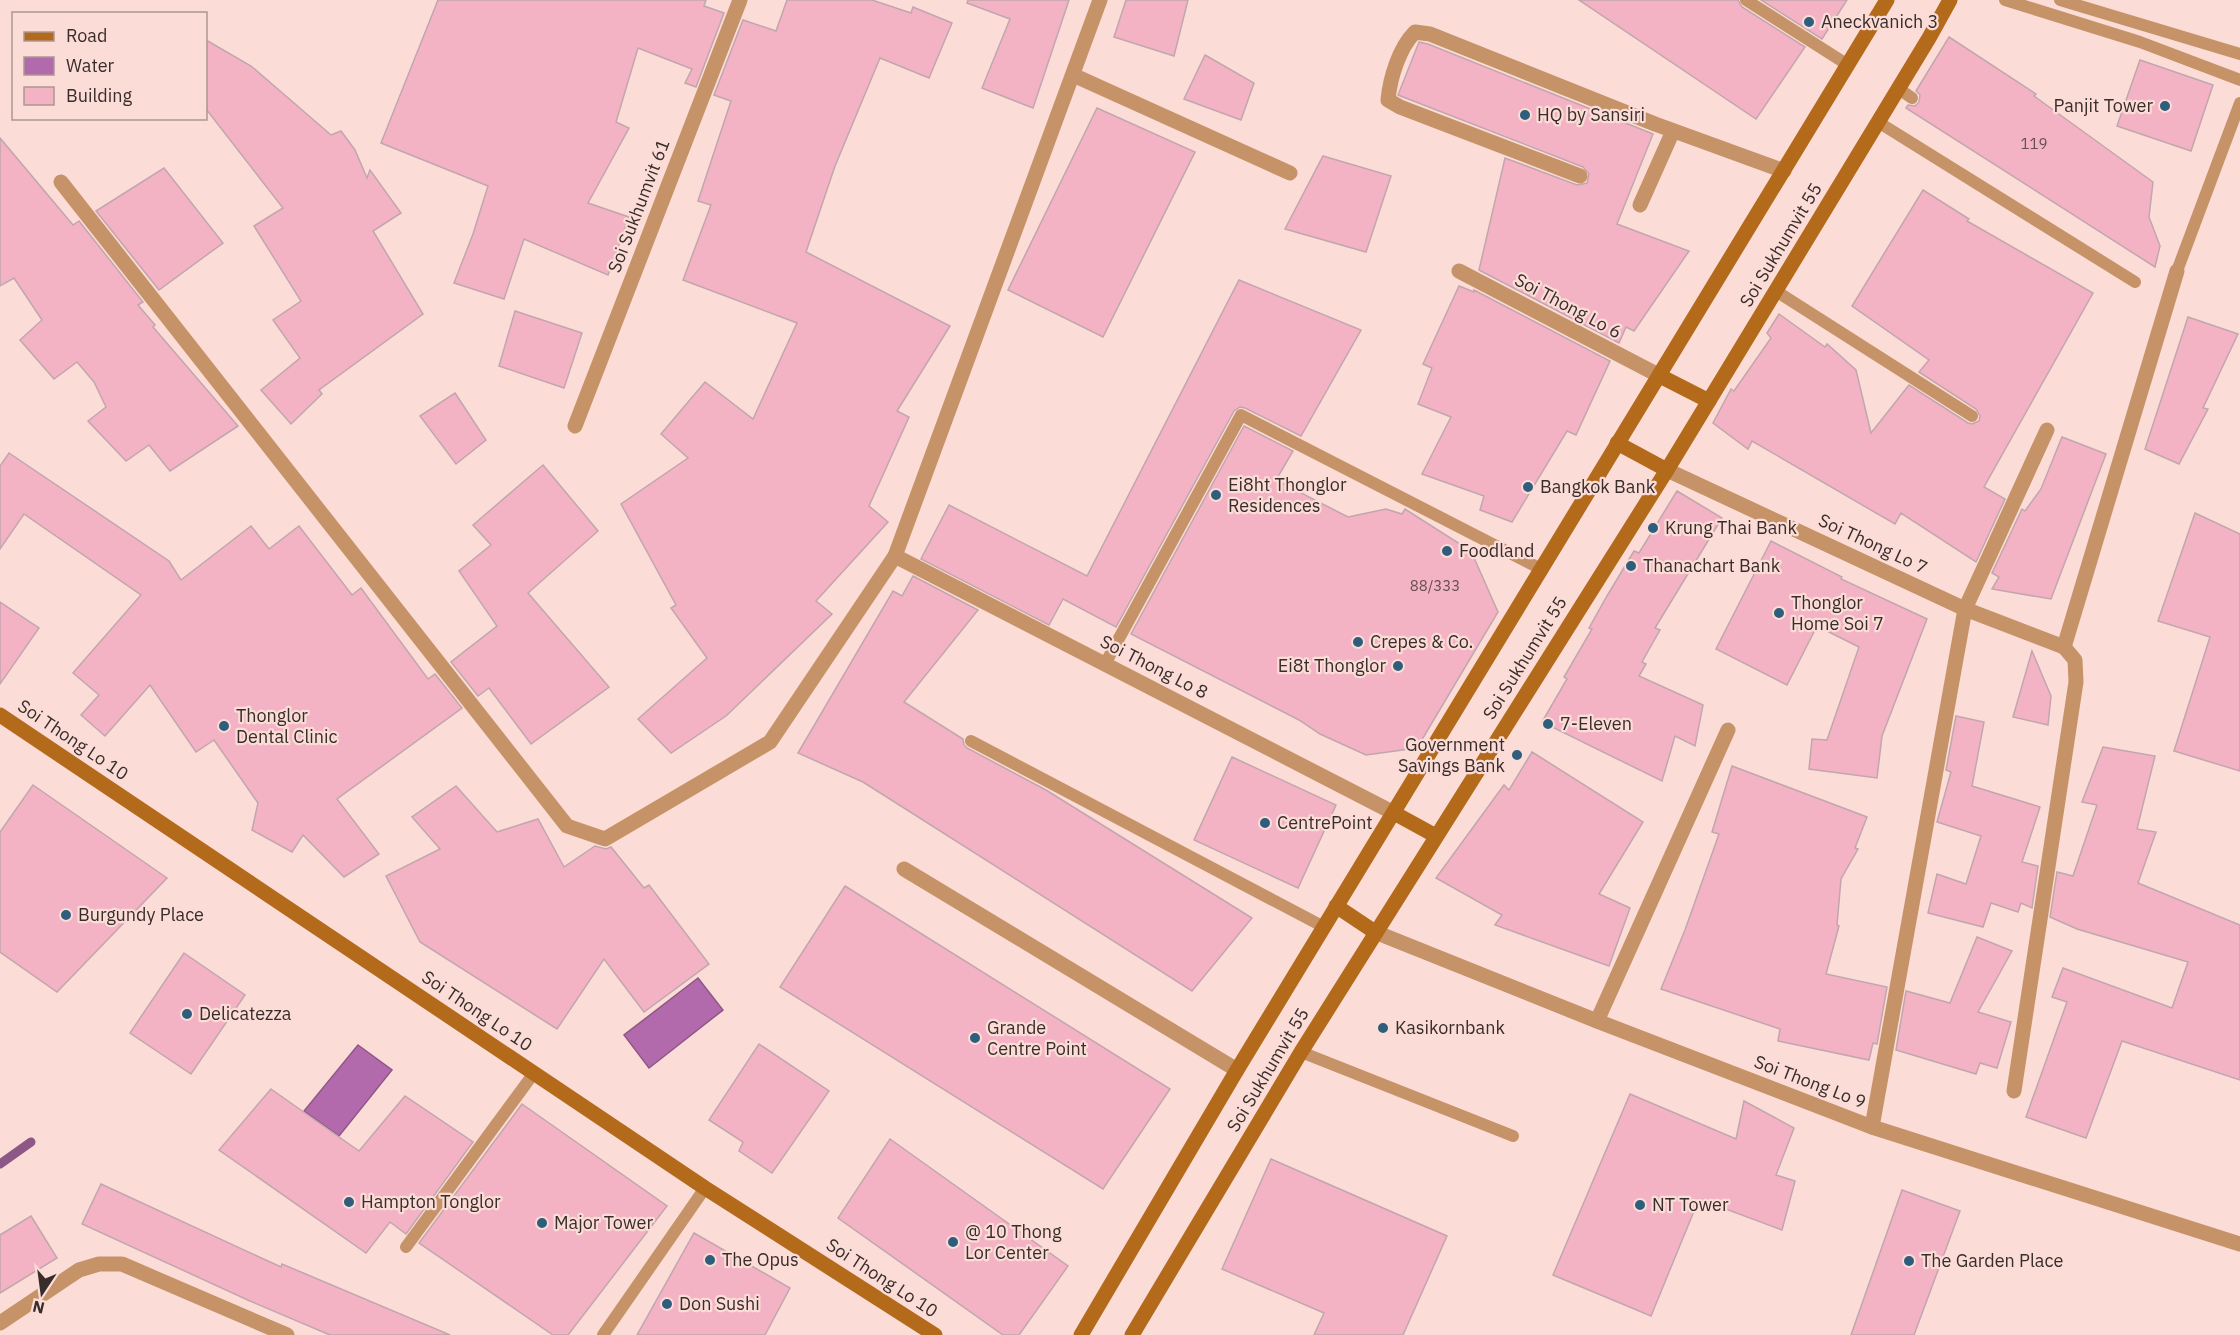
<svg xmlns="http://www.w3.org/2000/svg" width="2240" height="1335" font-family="'IBM Plex Sans',sans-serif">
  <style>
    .water { fill: #b36aad; stroke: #8e5886; stroke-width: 1.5 }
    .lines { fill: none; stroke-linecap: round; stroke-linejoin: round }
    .stream { stroke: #8e5886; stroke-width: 9 }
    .building { fill: #f3b3c5; stroke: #c2a6ad; stroke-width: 1.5 }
    .lane { stroke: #c69368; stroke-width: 12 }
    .street { stroke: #c69368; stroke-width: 15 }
    .secondary { stroke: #b46a1b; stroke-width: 15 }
    .poi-dot { fill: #2e5e7c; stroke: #fbdcd7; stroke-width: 2 }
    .labels { text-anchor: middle; stroke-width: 4.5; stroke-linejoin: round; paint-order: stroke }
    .number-label { font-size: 15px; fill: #674e51 }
    .poi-label { font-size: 18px; fill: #382d2a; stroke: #fbdcd7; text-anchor: start }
    .street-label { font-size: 18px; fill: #382d2a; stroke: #fbdcd7 }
  </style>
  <rect width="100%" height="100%" fill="#fbdcd7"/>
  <g class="water">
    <polygon points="698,978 723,1010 649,1068 624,1035"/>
    <polygon points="358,1045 392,1070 339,1136 304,1111"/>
  </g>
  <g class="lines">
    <polyline class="stream" points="0,1164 31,1142"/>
  </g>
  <g class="building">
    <polygon points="438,0 706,0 704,6 724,13 696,87 685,83 692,69 638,48 616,122 629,128 588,203 629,217 608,275 524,239 504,299 454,283 473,234 488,186 381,143"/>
    <polygon points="787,0 872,0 911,13 913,7 952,23 929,78 880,58 835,166 806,252 950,326 897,411 909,417 869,506 888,522 816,601 832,614 726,716 671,753 638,719 707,658 671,608 676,605 621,504 688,458 661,434 705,382 753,419 797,323 683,280 711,205 698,201 731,101 714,95 743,20 776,31"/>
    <polygon points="968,0 1069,0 1033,108 982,88 1010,19 967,3"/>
    <polygon points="1126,0 1188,0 1174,56 1114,37"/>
    <polygon points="1579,0 1738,0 1742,7 1805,47 1756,119"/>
    <polygon points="1761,0 1847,0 1822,39"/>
    <polygon points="1949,37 2036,94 2034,96 2153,182 2149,217 2160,246 2155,267 1906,108 1908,105 1915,106 1919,102 1920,95 1916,91"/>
    <polygon points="206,40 251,66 331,135 341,131 355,150 367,178 370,170 401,213 373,231 423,314 319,390 322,394 291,424 261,390 300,358 273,320 301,301 254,226 283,208 206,109"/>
    <polygon points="1419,42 1428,44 1653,134 1617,224 1689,251 1634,331 1626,327 1619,343 1479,270 1505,158 1577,185 1587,183 1589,174 1583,167 1398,95"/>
    <polygon points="1205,55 1254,83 1241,120 1184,99"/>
    <polygon points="2140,60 2213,85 2191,151 2117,126"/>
    <polygon points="1097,108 1195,152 1103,337 1008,290"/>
    <polygon points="0,138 73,225 79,221 143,302 138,305 155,325 153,327 238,426 170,471 149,445 126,461 88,421 106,407 94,382 77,362 54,379 20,340 42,320 14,278 0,286"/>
    <polygon points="1323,156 1391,176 1366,252 1285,229"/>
    <polygon points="164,168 223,243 159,290 96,211"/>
    <polygon points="1923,190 1969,219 1967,221 2093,293 1984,487 2005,499 1976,562 1901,513 1895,524 1752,441 1748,449 1713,423 1731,389 1734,391 1771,338 1767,333 1779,314 1825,347 1827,344 1856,370 1871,433 1909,385 1968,423 1972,424 1979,421 1980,416 1976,409 1919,372 1929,360 1852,306"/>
    <polygon points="1239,280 1361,330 1301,436 1245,408 1240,407 1234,411 1116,627 1063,599 1049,625 921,559 949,505 1087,576"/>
    <polygon points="1459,286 1474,292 1474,290 1610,361 1576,435 1567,431 1512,522 1480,510 1484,496 1422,474 1451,417 1418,404 1432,368 1423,364"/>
    <polygon points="515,311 582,333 564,388 499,366"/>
    <polygon points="2188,317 2238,334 2203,408 2208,409 2179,464 2145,449"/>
    <polygon points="455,393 486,440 456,464 420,416"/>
    <polygon points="1244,426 1293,451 1276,480 1348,517 1386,509 1402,514 1405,509 1471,551 1498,612 1417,748 1366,755 1320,734 1299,720 1131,634"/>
    <polygon points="2062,437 2106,454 2051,599 1992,589 1999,577 1992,573 2022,509 2025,511 2041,489"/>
    <polygon points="9,453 169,561 181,580 251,526 269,549 299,526 352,595 361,588 428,679 435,674 462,708 337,799 379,854 344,877 303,835 292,852 252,830 258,803 214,740 196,752 150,685 105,736 81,715 99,695 73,673 141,595 24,514 0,549 0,466"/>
    <polygon points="543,465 598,531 528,593 609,687 531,744 489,688 478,696 451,662 497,626 459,571 491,545 473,525"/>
    <polygon points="1677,491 1722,518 1655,628 1660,630 1642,662 1646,664 1639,676 1703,705 1695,746 1675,736 1662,781 1542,722 1567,679 1564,677 1592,629 1589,628 1607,596 1634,551 1639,553"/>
    <polygon points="2195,513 2240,534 2240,771 2174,751 2210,637 2158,621"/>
    <polygon points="1771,541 1842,577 1841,579 1927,619 1882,736 1877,778 1809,769 1812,739 1827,740 1859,647 1817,626 1787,685 1716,649"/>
    <polygon points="913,576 978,610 904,702 963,739 964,745 967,748 1046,790 1252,918 1192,991 863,782 798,753 893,591 902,596"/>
    <polygon points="0,602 39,628 0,684"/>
    <polygon points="2032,651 2051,696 2048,725 2013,717"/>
    <polygon points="1956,716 1984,722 1972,786 2040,807 2022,862 2038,866 2032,908 2021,903 2018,912 1991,903 1983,927 1928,913 1937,874 1966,884 1981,836 1937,822 1951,772 1946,770"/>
    <polygon points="2103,747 2155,756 2137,829 2156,832 2138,883 2240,925 2240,1080 2122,1041 2086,1138 2026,1117 2067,1002 2052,997 2063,968 2172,1008 2188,962 2077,929 2050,917 2057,872 2073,876 2097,805 2082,802"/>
    <polygon points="1532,752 1643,822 1599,894 1630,908 1609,966 1495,925 1502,915 1436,878 1504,785 1509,790"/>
    <polygon points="1232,757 1336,805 1298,888 1194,840"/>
    <polygon points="1732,766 1867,817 1855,848 1858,849 1841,879 1837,925 1839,926 1826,974 1887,987 1877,1044 1873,1043 1869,1060 1778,1041 1780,1029 1661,989 1685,930 1719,834 1712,832"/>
    <polygon points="33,785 167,878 57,992 0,952 0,832"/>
    <polygon points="456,786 497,832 538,819 564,867 595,846 606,849 611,847 644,888 649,885 709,964 644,1012 604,959 557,1029 420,942 386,876 440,849 412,817"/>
    <polygon points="845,886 1170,1089 1103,1189 780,987"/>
    <polygon points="1977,937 2012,951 1978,1012 2011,1022 1997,1068 1980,1063 1976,1074 1896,1050 1906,991 1950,1003"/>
    <polygon points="184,953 245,995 191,1074 130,1033"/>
    <polygon points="759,1044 829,1091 772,1173 739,1151 743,1142 709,1120"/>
    <polygon points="271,1089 359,1151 405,1096 473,1142 406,1234 390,1222 366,1253 219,1150"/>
    <polygon points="1630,1094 1736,1139 1744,1101 1794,1128 1776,1175 1795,1181 1782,1230 1699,1199 1651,1316 1553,1275"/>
    <polygon points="522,1104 667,1206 568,1335 553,1335 419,1243"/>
    <polygon points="890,1139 1068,1266 1019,1335 1003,1335 838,1218"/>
    <polygon points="1271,1159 1447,1236 1403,1335 1314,1335 1324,1313 1222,1269"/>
    <polygon points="101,1184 281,1267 282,1264 450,1335 330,1335 250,1301 82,1224"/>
    <polygon points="1902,1190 1960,1211 1914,1335 1851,1335"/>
    <polygon points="31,1216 57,1258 0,1293 0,1235"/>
    <polygon points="694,1233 790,1288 765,1335 637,1335"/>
  </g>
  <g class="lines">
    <g class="lane">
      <polyline points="1746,0 1848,65"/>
      <polyline points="2005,0 2140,42 2240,80"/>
      <polyline points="2060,0 2240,54"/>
      <polyline points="1899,89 1912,98"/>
      <polyline points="1878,122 2135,282"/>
      <polyline points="2177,271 2240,103"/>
      <polyline points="1776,291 1972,416"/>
      <polyline points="1105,664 1241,415 1541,569"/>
      <polyline points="971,741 1324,927"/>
      <polyline points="1301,1052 1513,1136"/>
      <polyline points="406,1247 534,1073"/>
      <polyline points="603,1335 705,1188"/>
    </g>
    <g class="street">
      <polyline points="1073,75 1290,173"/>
      <path d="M1580,176L1400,107L1388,100C1390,78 1399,48 1415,32L1430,34L1655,124L1784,171"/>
      <polyline points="61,182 567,826 605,839 770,742 895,556 1100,0"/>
      <polyline points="1640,205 1673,131"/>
      <polyline points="1459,271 1660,376"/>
      <polyline points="575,426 740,0"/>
      <polyline points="1667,470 1965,609 2064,647"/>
      <polyline points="895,556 1394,813"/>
      <polyline points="2064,647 2177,271"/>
      <polyline points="904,869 1237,1070"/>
      <polyline points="1375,932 1597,1021 1872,1127 2240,1244"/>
      <polyline points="1597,1021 1728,730"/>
      <polyline points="2014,1091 2076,682 2075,660 2064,647"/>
      <polyline points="1872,1127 1965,609 2047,430"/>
      <polyline points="0,1323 79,1270 99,1264 122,1264 287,1335"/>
    </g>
    <g class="secondary">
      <polyline points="1660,376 1709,401"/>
      <polyline points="1617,443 1667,470"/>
      <polyline points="0,715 705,1188 935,1335"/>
      <polyline points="1394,813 1436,836"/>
      <polyline points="1336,906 1375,932"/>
      <polyline points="1081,1335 1237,1070 1887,0"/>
      <polyline points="1132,1335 1301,1052 1667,470 1929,38 1950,0"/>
    </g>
  </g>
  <g class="poi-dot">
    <circle cx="1809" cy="22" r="6"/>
    <circle cx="2165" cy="106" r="6"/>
    <circle cx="1525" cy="115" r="6"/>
    <circle cx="1528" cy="487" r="6"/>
    <circle cx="1216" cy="495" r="6"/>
    <circle cx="1653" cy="528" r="6"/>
    <circle cx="1447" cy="551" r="6"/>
    <circle cx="1631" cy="566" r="6"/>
    <circle cx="1779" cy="613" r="6"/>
    <circle cx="1358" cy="642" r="6"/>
    <circle cx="1398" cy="666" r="6"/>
    <circle cx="1548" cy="724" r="6"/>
    <circle cx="224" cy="726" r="6"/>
    <circle cx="1517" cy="755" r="6"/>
    <circle cx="1265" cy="823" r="6"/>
    <circle cx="66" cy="915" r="6"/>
    <circle cx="187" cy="1014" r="6"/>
    <circle cx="1383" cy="1028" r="6"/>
    <circle cx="975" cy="1038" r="6"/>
    <circle cx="349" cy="1202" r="6"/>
    <circle cx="1640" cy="1205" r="6"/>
    <circle cx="542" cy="1223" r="6"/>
    <circle cx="953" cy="1242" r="6"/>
    <circle cx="710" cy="1260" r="6"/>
    <circle cx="1909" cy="1261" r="6"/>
    <circle cx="667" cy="1304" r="6"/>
  </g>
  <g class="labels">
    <g class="number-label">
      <text x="2034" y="149">119</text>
      <text x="1435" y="591">88/333</text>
    </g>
    <g class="poi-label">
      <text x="1821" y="28">Aneckvanich 3</text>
      <text x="2153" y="112" text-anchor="end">Panjit Tower</text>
      <text x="1537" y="121">HQ by Sansiri</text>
      <text x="1228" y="491">Ei8ht Thonglor<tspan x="1228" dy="21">Residences</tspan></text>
      <text x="1540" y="493">Bangkok Bank</text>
      <text x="1665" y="534">Krung Thai Bank</text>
      <text x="1459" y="557">Foodland</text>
      <text x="1643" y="572">Thanachart Bank</text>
      <text x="1791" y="609">Thonglor<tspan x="1791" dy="21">Home Soi 7</tspan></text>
      <text x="1370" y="648">Crepes &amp; Co.</text>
      <text x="1386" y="672" text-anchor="end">Ei8t Thonglor</text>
      <text x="236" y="722">Thonglor<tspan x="236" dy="21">Dental Clinic</tspan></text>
      <text x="1560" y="730">7-Eleven</text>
      <text x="1505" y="751" text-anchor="end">Government<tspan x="1505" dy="21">Savings Bank</tspan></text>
      <text x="1277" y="829">CentrePoint</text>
      <text x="78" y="921">Burgundy Place</text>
      <text x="199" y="1020">Delicatezza</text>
      <text x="987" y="1034">Grande<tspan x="987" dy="21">Centre Point</tspan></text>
      <text x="1395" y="1034">Kasikornbank</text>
      <text x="361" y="1208">Hampton Tonglor</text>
      <text x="1652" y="1211">NT Tower</text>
      <text x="554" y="1229">Major Tower</text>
      <text x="965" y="1238">@ 10 Thong<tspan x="965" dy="21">Lor Center</tspan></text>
      <text x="722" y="1266">The Opus</text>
      <text x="1921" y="1267">The Garden Place</text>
      <text x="679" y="1310">Don Sushi</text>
    </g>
    <g class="street-label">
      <text transform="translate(639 206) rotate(-69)" y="6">Soi Sukhumvit 61</text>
      <text transform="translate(1781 245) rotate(-59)" y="6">Soi Sukhumvit 55</text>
      <text transform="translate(1568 306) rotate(28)" y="6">Soi Thong Lo 6</text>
      <text transform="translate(1873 544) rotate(25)" y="6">Soi Thong Lo 7</text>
      <text transform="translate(1525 658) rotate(-58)" y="6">Soi Sukhumvit 55</text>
      <text transform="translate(1154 667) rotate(27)" y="6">Soi Thong Lo 8</text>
      <text transform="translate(73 740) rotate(34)" y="6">Soi Thong Lo 10</text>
      <text transform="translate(477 1011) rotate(34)" y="6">Soi Thong Lo 10</text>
      <text transform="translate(1268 1070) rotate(-59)" y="6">Soi Sukhumvit 55</text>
      <text transform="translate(1810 1082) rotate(21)" y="6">Soi Thong Lo 9</text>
      <text transform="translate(882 1278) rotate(33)" y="6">Soi Thong Lo 10</text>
    </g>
  </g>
  <rect x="12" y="12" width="195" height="108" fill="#fbdcd7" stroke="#ad9692" stroke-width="1.5"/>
  <rect x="24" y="32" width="30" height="9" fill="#b46a1b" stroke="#ad9692" stroke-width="1.5"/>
  <text x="66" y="42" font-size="18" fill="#382d2a">Road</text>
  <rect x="24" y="57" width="30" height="18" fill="#b36aad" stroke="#ad9692" stroke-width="1.5"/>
  <text x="66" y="72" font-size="18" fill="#382d2a">Water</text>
  <rect x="24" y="87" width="30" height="18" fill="#f3b3c5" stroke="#ad9692" stroke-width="1.5"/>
  <text x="66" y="102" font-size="18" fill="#382d2a">Building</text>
  <g transform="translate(42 1293) rotate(193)" stroke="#fbdcd7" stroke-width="4.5" paint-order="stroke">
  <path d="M0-4.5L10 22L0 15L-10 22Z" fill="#382d2a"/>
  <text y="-9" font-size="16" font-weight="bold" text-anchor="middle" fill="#382d2a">N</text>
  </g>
</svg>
